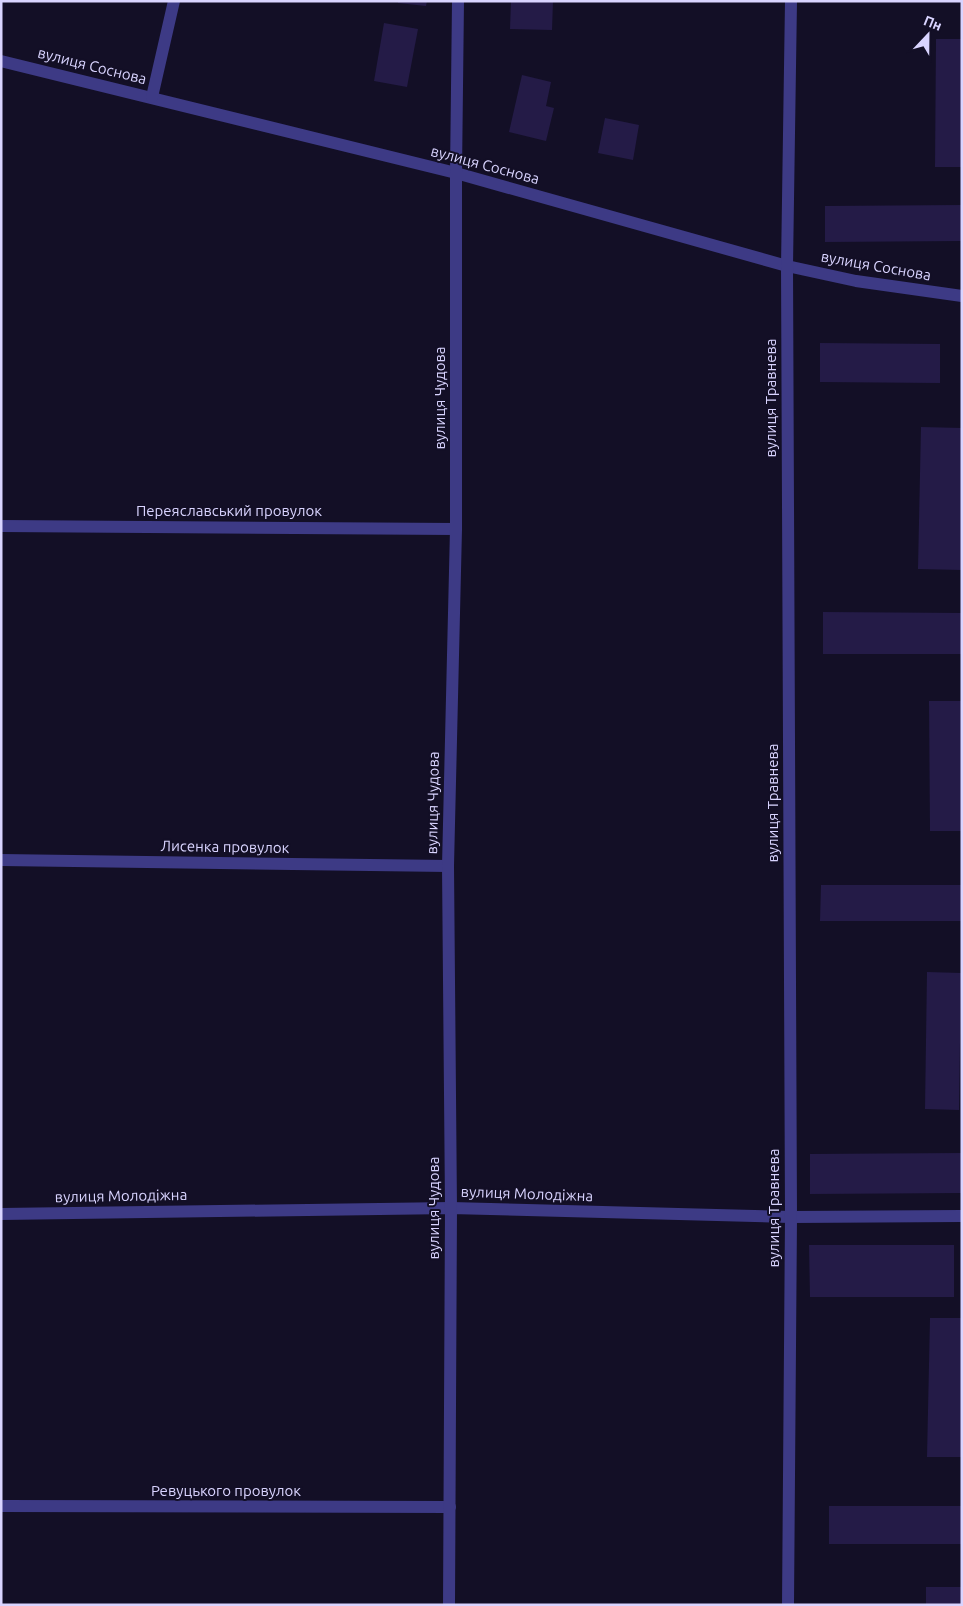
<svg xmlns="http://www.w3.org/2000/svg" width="963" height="1606" font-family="Ubuntu,sans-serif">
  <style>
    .building { fill: #241b47 }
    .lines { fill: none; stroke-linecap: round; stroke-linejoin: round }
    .minor { stroke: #3d3a85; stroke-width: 12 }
    .labels { text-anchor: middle; stroke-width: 4; stroke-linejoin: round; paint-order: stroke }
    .street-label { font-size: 15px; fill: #d9d4ff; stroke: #130f26 }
  </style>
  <rect width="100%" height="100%" fill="#130f26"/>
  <g class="building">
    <polygon points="398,1 427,1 426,6 398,3"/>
    <polygon points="511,1 553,1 552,30 510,29"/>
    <polygon points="384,23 418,29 407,87 374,81"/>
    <polygon points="936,39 962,39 962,167 935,167"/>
    <polygon points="522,75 551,82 546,106 554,108 546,141 509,132"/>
    <polygon points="605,118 639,125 633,160 598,153"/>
    <polygon points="962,205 962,241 825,242 825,206"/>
    <polygon points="820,343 940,344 940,383 820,382"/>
    <polygon points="921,427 962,428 962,570 918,569"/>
    <polygon points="823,612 962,613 962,654 823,654"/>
    <polygon points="929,701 962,701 962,831 930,831"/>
    <polygon points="821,885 962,885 962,921 820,921"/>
    <polygon points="927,972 961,973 959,1110 925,1109"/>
    <polygon points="962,1153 962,1193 810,1194 810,1154"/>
    <polygon points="809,1245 954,1245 954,1297 810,1297"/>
    <polygon points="930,1318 962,1318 962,1457 927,1457"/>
    <rect x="829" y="1506" width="133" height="38"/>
    <rect x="926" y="1587" width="35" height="18"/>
  </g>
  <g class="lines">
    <g class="minor">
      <polyline points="1,61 456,173 787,266 856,281 962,296"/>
      <polyline points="152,97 174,1"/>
      <polyline points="1,526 456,529"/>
      <polyline points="1,860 448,866"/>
      <polyline points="1,1214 451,1208 791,1217 962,1216"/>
      <polyline points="1,1506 450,1507"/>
      <polyline points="449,1605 451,1208 448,866 456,529 456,173 458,1"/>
      <polyline points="788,1605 791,1217 787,266 791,1"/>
    </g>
  </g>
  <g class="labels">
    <g class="street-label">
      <text transform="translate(92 66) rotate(14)" y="5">вулиця Соснова</text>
      <text transform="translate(485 165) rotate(15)" y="5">вулиця Соснова</text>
      <text transform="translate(876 266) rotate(10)" y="5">вулиця Соснова</text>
      <text transform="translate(440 398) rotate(-90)" y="5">вулиця Чудова</text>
      <text transform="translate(771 398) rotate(-90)" y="5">вулиця Травнева</text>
      <text x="229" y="516">Переяславський провулок</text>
      <text transform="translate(433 803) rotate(-89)" y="5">вулиця Чудова</text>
      <text transform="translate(773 803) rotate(-90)" y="5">вулиця Травнева</text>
      <text transform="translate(225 847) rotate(1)" y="5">Лисенка провулок</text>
      <text transform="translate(527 1194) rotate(2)" y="5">вулиця Молодіжна</text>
      <text transform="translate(121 1196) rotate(-1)" y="5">вулиця Молодіжна</text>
      <text transform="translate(434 1208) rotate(-90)" y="5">вулиця Чудова</text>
      <text transform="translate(774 1208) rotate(-90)" y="5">вулиця Травнева</text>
      <text x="226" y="1496">Ревуцького провулок</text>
    </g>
  </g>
  <rect width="963" height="1606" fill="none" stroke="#d9d4ff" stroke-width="5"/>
  <g transform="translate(928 35) rotate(22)" stroke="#130f26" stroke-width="4" paint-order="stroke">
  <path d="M0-4L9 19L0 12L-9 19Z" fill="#d9d4ff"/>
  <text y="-8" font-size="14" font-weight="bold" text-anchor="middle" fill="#d9d4ff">Пн</text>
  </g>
</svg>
